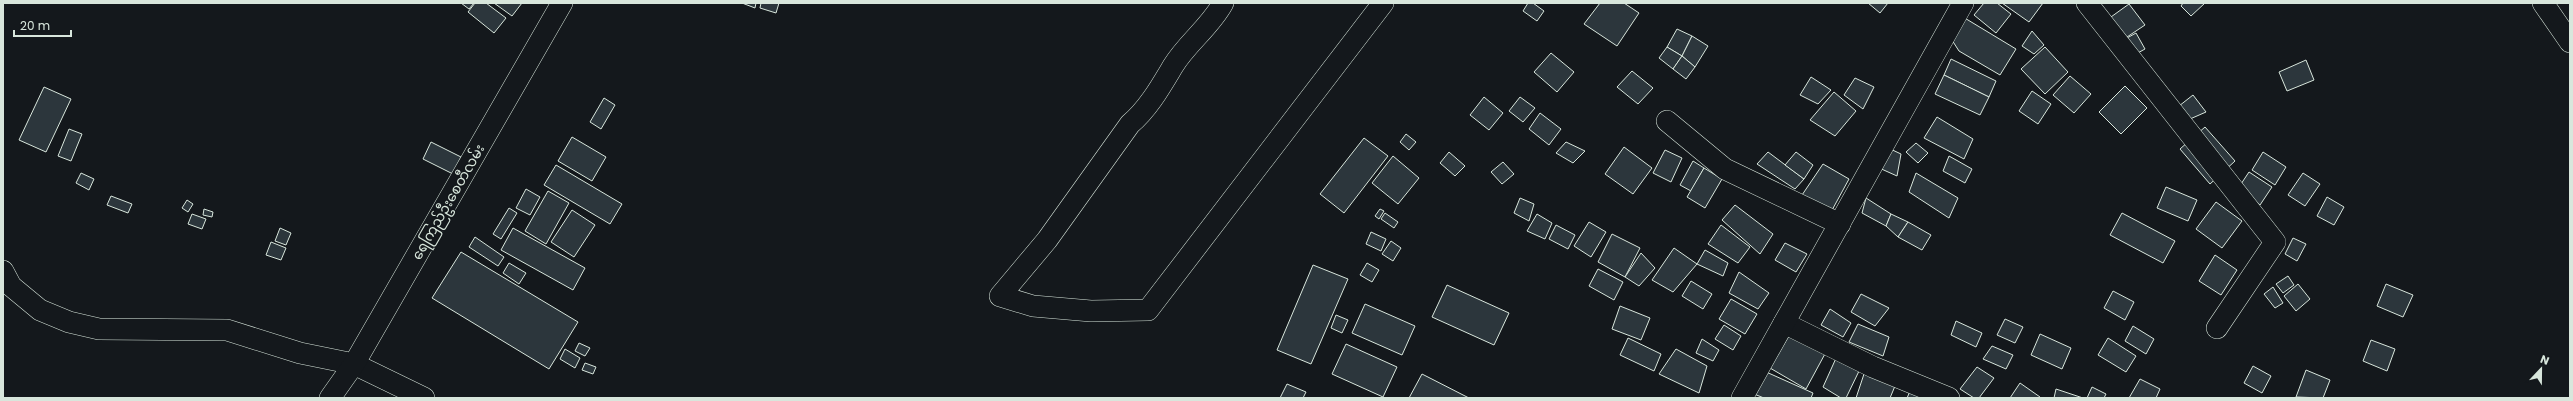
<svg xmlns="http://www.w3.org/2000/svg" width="2573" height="401" font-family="Poppins,'Noto Sans Myanmar',sans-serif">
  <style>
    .building { fill: #2c363c; stroke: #d8e6dc }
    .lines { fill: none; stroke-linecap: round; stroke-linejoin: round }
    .minor-casing { stroke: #d8e6dc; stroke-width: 22 }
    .minor { stroke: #14181c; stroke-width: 21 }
    .labels { text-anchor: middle; stroke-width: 3; stroke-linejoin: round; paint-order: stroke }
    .street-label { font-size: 14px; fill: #d8e6dc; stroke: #14181c }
  </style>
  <rect width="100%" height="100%" fill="#14181c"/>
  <g class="building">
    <polygon points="461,3 474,3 469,9"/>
    <polygon points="475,3 486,3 506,18 494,33 468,12"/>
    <polygon points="494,3 522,3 512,16"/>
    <polygon points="742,3 756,3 755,8"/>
    <polygon points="761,3 779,3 776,13 760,8"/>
    <polygon points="1528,3 1533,3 1544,11 1537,21 1523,11"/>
    <polygon points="1600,3 1624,3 1639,13 1617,46 1584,24"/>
    <polygon points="1868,3 1888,3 1880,13"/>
    <polygon points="1984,3 1997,3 2011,14 1996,33 1974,15"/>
    <polygon points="2002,3 2043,3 2029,22"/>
    <polygon points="2183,3 2205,3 2191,16 2181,6"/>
    <polygon points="2129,4 2145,25 2118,43 2104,22"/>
    <polygon points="1963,17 2016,49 2000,75 1959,51 1950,37"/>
    <polygon points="1677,29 1692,36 1682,56 1667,47"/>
    <polygon points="2032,31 2044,45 2034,54 2022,46"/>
    <polygon points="2136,33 2145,49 2127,59 2118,43"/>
    <polygon points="1692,36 1708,46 1695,67 1682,56"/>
    <polygon points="1667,47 1682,56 1673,69 1659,58"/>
    <polygon points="2045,47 2068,72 2045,94 2021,69"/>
    <polygon points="1551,53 1574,72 1557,92 1534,72"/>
    <polygon points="1682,56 1695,67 1686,79 1673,69"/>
    <polygon points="1951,59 1996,81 1989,97 1944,75"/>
    <polygon points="2306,60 2314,80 2287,91 2279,72"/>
    <polygon points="1632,71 1653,88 1638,104 1617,87"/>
    <polygon points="1944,75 1989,97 1980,115 1935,94"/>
    <polygon points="2070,76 2091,94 2074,113 2053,95"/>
    <polygon points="1811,77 1831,90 1818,104 1800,95"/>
    <polygon points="1855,78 1874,87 1863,109 1844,95"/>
    <polygon points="2125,86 2147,108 2121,134 2099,112"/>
    <polygon points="44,87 71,99 46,152 19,140"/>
    <polygon points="2032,91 2051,104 2038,124 2019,111"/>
    <polygon points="1834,92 1856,111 1835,136 1810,120"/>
    <polygon points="2193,95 2206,112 2190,119 2179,106"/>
    <polygon points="1484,97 1503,113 1489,130 1470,115"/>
    <polygon points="1520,97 1535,108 1523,122 1509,111"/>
    <polygon points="604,98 615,105 601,129 590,122"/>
    <polygon points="1540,113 1561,129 1549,145 1529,129"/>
    <polygon points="1937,117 1973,139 1964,159 1924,138"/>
    <polygon points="2205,127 2235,161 2210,184 2180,149"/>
    <polygon points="69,129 82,134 71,161 58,156"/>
    <polygon points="1406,134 1416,142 1409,150 1400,142"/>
    <polygon points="572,137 606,157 592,181 558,161"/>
    <polygon points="1364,138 1388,156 1344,213 1320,194"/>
    <polygon points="431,142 461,157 453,174 423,159"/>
    <polygon points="1566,142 1585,151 1573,163 1556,153"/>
    <polygon points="1916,143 1928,153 1918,163 1906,152"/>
    <polygon points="1884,146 1901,154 1897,176 1877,167"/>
    <polygon points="1624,147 1652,168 1633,194 1605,174"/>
    <polygon points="1665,150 1682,158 1671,182 1653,173"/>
    <polygon points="1449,152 1465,166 1455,176 1440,163"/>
    <polygon points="1768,152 1804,179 1795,189 1757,164"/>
    <polygon points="1796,152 1813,165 1804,179 1785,165"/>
    <polygon points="2263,152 2286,167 2275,185 2252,170"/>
    <polygon points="1393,156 1419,178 1398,204 1372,183"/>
    <polygon points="1949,156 1972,169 1965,183 1943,171"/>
    <polygon points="1693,161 1704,168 1691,191 1680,185"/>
    <polygon points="1503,162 1514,174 1502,184 1491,172"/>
    <polygon points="1823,164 1849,179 1831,212 1802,195"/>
    <polygon points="556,165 622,204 610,224 544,185"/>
    <polygon points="1704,168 1722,179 1705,208 1687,197"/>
    <polygon points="2249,172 2272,187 2260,205 2237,190"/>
    <polygon points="81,173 94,179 89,190 76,183"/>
    <polygon points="1916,173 1958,198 1949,218 1909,192"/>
    <polygon points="2303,173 2320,184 2305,206 2288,195"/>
    <polygon points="2166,187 2197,200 2188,221 2157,208"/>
    <polygon points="526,189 540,197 530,215 516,208"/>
    <polygon points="548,191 569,203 546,244 525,231"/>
    <polygon points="111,196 132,204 128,213 107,205"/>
    <polygon points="2327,197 2344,207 2334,225 2317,216"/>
    <polygon points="1520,198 1534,204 1529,221 1514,213"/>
    <polygon points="1866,198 1891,214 1886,226 1862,213"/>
    <polygon points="187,200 193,204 188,212 182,208"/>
    <polygon points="2216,202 2242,221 2222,248 2196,229"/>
    <polygon points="1735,205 1773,234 1760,254 1722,220"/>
    <polygon points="509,208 517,213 501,239 493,234"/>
    <polygon points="204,209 213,212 212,217 203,215"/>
    <polygon points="1380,209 1384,211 1379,219 1375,216"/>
    <polygon points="572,210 595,225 574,257 551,242"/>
    <polygon points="1385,213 1398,222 1394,228 1381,219"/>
    <polygon points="2122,213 2175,241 2163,263 2110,235"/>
    <polygon points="192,214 206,219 202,229 188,224"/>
    <polygon points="1537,214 1552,223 1545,239 1527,231"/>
    <polygon points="1891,214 1908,222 1898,237 1886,226"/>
    <polygon points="1589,222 1606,232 1591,257 1574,246"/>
    <polygon points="1908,222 1931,235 1922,250 1898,237"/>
    <polygon points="1556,225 1575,235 1568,249 1549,239"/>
    <polygon points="1721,225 1750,247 1738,263 1708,244"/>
    <polygon points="280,228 291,233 286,245 275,241"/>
    <polygon points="513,228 585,268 573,290 501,250"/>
    <polygon points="1371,232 1386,239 1381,251 1366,244"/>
    <polygon points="1612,234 1640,248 1625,277 1598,262"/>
    <polygon points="475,237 504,257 498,266 469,247"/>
    <polygon points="2293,238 2306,244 2297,261 2285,254"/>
    <polygon points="1391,241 1401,248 1393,261 1382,254"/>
    <polygon points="271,242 286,248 281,260 266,255"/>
    <polygon points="1785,243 1807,254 1796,272 1775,260"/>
    <polygon points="1674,248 1697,264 1673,292 1652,280"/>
    <polygon points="1705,250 1728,263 1723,276 1697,264"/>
    <polygon points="461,252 578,322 549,369 432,298"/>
    <polygon points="1641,253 1655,268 1639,286 1625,277"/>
    <polygon points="2215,255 2237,270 2221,295 2199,281"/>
    <polygon points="509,263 526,273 519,284 503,273"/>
    <polygon points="1367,263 1379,270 1372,282 1360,275"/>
    <polygon points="1313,265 1348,279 1311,364 1277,350"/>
    <polygon points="1598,269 1623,282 1614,300 1589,286"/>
    <polygon points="1739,272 1769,293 1758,309 1729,293"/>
    <polygon points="2288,276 2294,285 2283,293 2276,284"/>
    <polygon points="1691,281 1712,294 1703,309 1682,296"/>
    <polygon points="2298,284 2310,299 2296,311 2284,296"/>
    <polygon points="2386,284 2413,295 2403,317 2377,306"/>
    <polygon points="1447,285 1509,313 1494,345 1432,317"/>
    <polygon points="2273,287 2283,303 2275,308 2264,294"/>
    <polygon points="2113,291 2134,302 2125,320 2104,308"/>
    <polygon points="1861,294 1889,308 1875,326 1851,312"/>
    <polygon points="1731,299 1757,314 1745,334 1719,319"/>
    <polygon points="1365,304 1415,326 1402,355 1352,333"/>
    <polygon points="1620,306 1650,318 1641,340 1612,329"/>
    <polygon points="1830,309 1851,323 1843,337 1821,325"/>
    <polygon points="1336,315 1348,320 1342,333 1331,328"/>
    <polygon points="2005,319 2023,327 2015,343 1997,335"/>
    <polygon points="1956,321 1982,333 1976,347 1951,335"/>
    <polygon points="1858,324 1889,337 1883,356 1849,342"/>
    <polygon points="1724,325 1741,336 1733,350 1715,339"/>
    <polygon points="2133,326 2154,339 2146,354 2125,341"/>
    <polygon points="1791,332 1826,352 1806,389 1770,368"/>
    <polygon points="2040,334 2071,348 2062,369 2031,355"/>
    <polygon points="1628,338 1661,354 1654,371 1620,355"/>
    <polygon points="2108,338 2136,356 2126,372 2098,355"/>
    <polygon points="1702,339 1719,350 1713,361 1696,353"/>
    <polygon points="2371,340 2395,349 2387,371 2363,361"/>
    <polygon points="579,343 590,348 585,356 575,351"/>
    <polygon points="1346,344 1397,367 1383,397 1332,374"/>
    <polygon points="1992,346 2013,355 2006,369 1983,359"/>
    <polygon points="565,349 580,358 575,368 560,359"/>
    <polygon points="1676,349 1707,366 1699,393 1659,374"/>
    <polygon points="1837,356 1860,369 1846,398 1841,398 1823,387"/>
    <polygon points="585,363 596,367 593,374 582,370"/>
    <polygon points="2253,366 2271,376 2262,393 2244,383"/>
    <polygon points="1977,367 1994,378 1979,398 1974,398 1960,389"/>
    <polygon points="2306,370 2330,380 2323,398 2296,397"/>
    <polygon points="1764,371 1813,393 1811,398 1764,398 1754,394"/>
    <polygon points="1422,374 1469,398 1409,398"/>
    <polygon points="1864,374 1895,386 1890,398 1856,398"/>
    <polygon points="2140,379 2160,389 2156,398 2129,398"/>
    <polygon points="2020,383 2040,397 2039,398 2010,398"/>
    <polygon points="1287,384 1306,392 1303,398 1280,398"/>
    <polygon points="2092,387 2106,394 2104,398 2087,398"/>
    <polygon points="1911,389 1927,398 1907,398"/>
    <polygon points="2056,389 2083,398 2054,398"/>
  </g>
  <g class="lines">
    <g class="minor-casing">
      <g id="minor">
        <path d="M1223,3C1210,27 1187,43 1173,66C1161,86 1148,109 1130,124L1047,240L1000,296L1033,306L1091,311L1148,310L1383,3"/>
        <polyline points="2087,3 2275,242 2217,328"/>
        <polyline points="2543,3 2570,42"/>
        <polyline points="1667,121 1725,169 1840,224"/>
        <polyline points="3,271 11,286 40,310 69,322 99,329 227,330 300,353 354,364 424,398"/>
        <polyline points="1784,323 1873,367 1949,398"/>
        <polyline points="330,398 354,364 562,3"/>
        <polyline points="1742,398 1963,3"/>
      </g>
    </g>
    <use href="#minor" class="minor"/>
  </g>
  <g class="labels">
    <g class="street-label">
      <text transform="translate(448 202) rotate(-60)" y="5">ရေကြည်ဦးစေတီလမ်း</text>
    </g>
  </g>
  <rect width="2573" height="401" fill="none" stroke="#d8e6dc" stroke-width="8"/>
  <g transform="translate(2541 369) rotate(22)" stroke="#14181c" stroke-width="3" paint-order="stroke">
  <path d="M0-3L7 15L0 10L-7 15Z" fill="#d8e6dc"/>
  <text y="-6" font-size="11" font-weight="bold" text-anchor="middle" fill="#d8e6dc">N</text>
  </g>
  <path d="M14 30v6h57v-6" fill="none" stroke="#d8e6dc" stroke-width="2"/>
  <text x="20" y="30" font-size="12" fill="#d8e6dc" stroke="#14181c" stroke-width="3" paint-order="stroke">20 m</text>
</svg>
